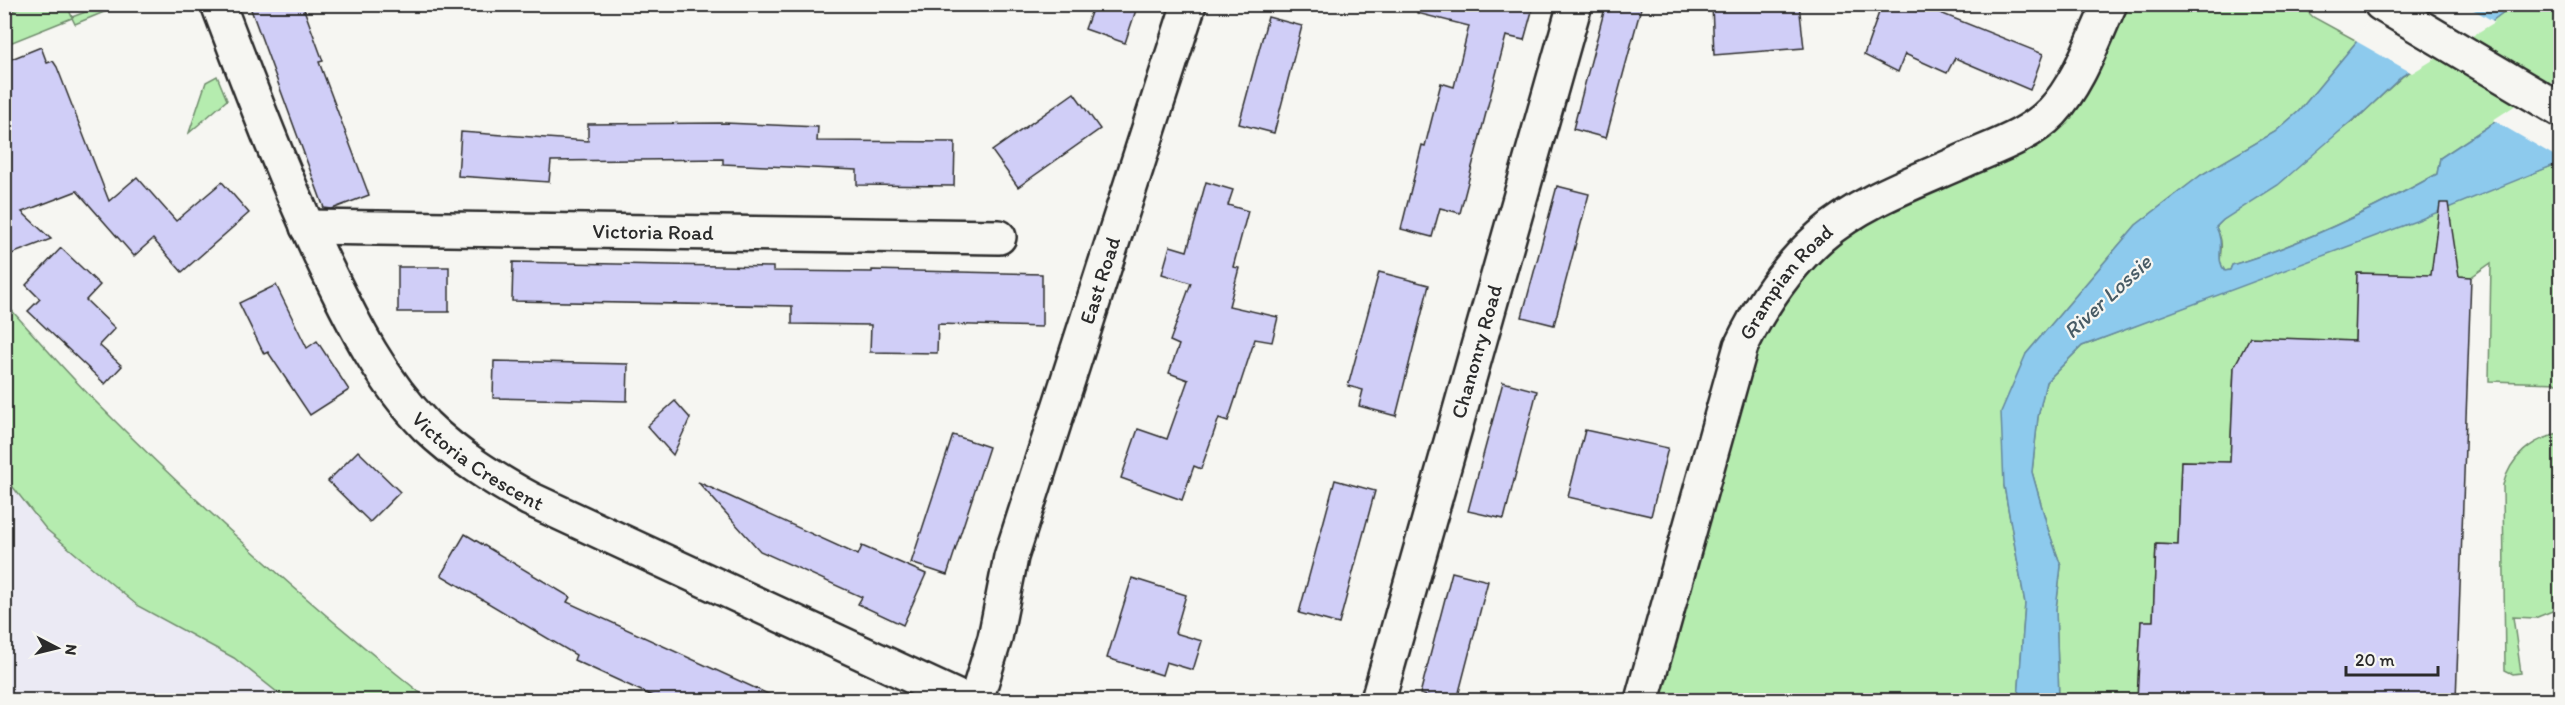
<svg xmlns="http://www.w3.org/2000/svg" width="2565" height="705" font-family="Itim,sans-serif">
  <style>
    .built { fill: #ebeaf4 }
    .green { fill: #b5ecaf; stroke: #708c6d; stroke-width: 1.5 }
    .water { fill: #8dcaed; stroke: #668a9f; stroke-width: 1.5 }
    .pier { fill: #f6f6f2 }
    .building { fill: #d0cef7; stroke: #2b2b2b; stroke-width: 1.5 }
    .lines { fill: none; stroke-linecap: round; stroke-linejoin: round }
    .minor-casing { stroke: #2b2b2b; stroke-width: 38 }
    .highway-casing { stroke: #2b2b2b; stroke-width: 38 }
    .minor { stroke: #f6f6f2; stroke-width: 33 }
    .highway { stroke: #f6f6f2; stroke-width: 33 }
    .labels { text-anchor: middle; stroke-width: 4.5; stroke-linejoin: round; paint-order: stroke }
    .street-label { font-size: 21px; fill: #2b2b2b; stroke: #f6f6f2 }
    .water-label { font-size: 22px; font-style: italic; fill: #485b65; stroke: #f6f6f2 }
  </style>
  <rect width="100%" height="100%" fill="#f6f6f2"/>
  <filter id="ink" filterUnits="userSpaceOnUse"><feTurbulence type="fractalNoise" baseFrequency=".0167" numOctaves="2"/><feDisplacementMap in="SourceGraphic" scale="12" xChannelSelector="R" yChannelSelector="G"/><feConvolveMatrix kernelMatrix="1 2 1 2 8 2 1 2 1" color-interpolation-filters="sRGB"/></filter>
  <g filter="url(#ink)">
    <polygon class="built" points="4,477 46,529 138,606 234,658 287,700 5,700"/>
    <g class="green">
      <polygon points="27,4 67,5 72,17 104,5 121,5 75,24 72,18 5,45 5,14"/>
      <polygon points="2122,5 2301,5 2313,17 2357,41 2299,111 2275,132 2201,175 2136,225 2026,354 2004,486 2025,603 2018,700 1658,700 1756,351 1772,319 1795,283 1821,257 1858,228 2034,143"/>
      <path d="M2513,5H2560V79L2440,158L2437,174C2372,210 2303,244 2232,265L2230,270L2225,271C2216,260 2223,253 2221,242C2221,237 2218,232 2216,227L2223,220L2362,114L2403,76L2481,29Z"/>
      <polygon points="217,76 227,100 189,133 206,82"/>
      <polygon points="2554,165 2560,169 2560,383 2489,381 2491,263 2471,277 2358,273 2355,341 2250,338 2234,367 2230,462 2181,461 2178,545 2156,544 2153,621 2141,621 2137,700 2059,700 2056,609 2061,566 2048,529 2032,472 2038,417 2046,382 2082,346"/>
      <path d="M5,303C35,336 65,371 97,403C202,509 313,608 429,700H287L234,658L138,606L46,529L5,477Z"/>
      <path d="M2560,434V608L2535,618L2513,617L2521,673L2513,674L2505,670L2503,485C2510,458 2532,438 2560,434Z"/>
    </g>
    <path class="water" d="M2384,5H2513L2481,29L2402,76L2362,114L2355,118L2278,185L2223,220L2216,227C2226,246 2214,258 2225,271L2230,270L2232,265C2303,244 2372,210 2437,174L2440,158L2560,79V169L2554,165L2416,221L2082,346L2046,382L2038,417L2032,472L2048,529L2061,566L2056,609L2059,700H2018L2025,603L2004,486L2001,412L2026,354L2136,225L2201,175L2275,132L2299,111L2357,41Z"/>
    <g class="pier">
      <polygon points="2380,4 2465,5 2495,22 2412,73 2354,40"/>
      <polygon points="2560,76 2560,159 2493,120"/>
    </g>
    <g class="building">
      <polygon points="249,4 302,4 323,61 319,62 369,195 332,209 324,208"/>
      <polygon points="1094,4 1138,4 1125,43 1085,29"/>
      <polygon points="1418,4 1534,4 1524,40 1506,36 1460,213 1440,208 1432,237 1401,229 1422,145 1425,146 1441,83 1454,87 1469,26 1417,13"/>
      <polygon points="1606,4 1642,4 1606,138 1573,129"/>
      <polygon points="1712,4 1799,4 1804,48 1714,55"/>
      <polygon points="1882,4 1918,4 2043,54 2030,90 1955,58 1947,73 1905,54 1898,72 1864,55"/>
      <polygon points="1268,17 1302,26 1274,133 1239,124"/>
      <polygon points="41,47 47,63 53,61 57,67 109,201 137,177 176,221 222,182 249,213 182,272 153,239 134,256 77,191 22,212 51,239 4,257 4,62"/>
      <polygon points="1074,93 1100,129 1018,187 992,151"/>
      <polygon points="725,123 818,127 817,141 955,142 954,186 857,185 857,170 723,164 723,159 551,161 549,182 458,176 461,132 588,141 588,124"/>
      <polygon points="1206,182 1233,190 1228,205 1248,211 1233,267 1239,268 1229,306 1278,317 1272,342 1255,339 1228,421 1219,418 1201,469 1194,466 1182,500 1121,478 1138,429 1167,439 1188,380 1169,373 1179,345 1170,341 1191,283 1162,274 1170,246 1187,251"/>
      <polygon points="1557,186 1589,194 1554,325 1522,317"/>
      <polygon points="2440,203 2448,203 2459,276 2471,277 2456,700 2137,700 2141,621 2153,621 2156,544 2178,545 2181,461 2230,462 2234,367 2250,337 2355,341 2357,273 2431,275"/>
      <polygon points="61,248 100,285 86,300 115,328 99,345 122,366 105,384 28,311 40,299 26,285"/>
      <polygon points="513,262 773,267 773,271 872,272 872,270 1042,274 1042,327 938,324 937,353 870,352 871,325 792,324 792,306 512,301"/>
      <rect x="398" y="267" width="51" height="45"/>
      <polygon points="1379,272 1429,285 1396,416 1359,406 1363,390 1348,386"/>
      <polygon points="276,285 307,348 317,341 349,390 310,415 268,352 264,354 239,303"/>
      <polygon points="494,361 628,364 627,401 493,398"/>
      <polygon points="1503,382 1537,391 1504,519 1468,511"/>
      <polygon points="675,401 690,418 673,455 647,426"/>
      <polygon points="1585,430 1668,448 1651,516 1568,497"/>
      <polygon points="953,435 989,447 947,575 911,563"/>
      <polygon points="358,451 400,492 370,522 328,481"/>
      <polygon points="1335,480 1375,491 1339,624 1299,613"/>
      <polygon points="698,482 858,555 862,546 926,574 903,625 858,604 862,597 760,551"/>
      <polygon points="465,534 570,597 567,602 781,700 661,700 574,660 576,655 441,575"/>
      <polygon points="1452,572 1488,581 1457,700 1443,700 1420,694"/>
      <polygon points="1132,578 1186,595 1175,633 1202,641 1193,670 1166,662 1162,675 1107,658"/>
    </g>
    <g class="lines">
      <g class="minor-casing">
        <g id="minor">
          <path id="s1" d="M218,4C252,93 286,183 327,269C354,325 382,381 426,426C457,456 492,478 530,499L957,697"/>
          <polyline points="2381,4 2560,110"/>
          <path id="s2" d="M307,227L999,237"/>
          <path id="s3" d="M1378,700L1575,4"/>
          <path id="s4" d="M1642,700L1741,346C1761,305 1786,267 1821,236C1861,201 1916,182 1965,160C1994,147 2029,136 2052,112C2079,83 2093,40 2110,4"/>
        </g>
      </g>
      <g class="highway-casing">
        <g id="highway">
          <path id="s5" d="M976,700L995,638L1011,557L1189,4"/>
        </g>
      </g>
      <use href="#minor" class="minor"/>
      <use href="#highway" class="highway"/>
    </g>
  </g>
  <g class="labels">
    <g class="street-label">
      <text dy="7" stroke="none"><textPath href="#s2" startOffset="346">Victoria Road</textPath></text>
      <text dy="7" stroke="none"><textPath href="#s5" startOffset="438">East Road</textPath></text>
      <text dy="7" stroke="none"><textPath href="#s4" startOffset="446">Grampian Road</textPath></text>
      <text dy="7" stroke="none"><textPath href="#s3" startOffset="362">Chanonry Road</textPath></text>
      <text dy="7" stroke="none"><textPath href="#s1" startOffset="536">Victoria Crescent</textPath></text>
    </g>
    <g class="water-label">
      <text transform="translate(2107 296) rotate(-43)" y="8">River Lossie</text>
    </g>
  </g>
  <rect width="2565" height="705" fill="none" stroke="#f6f6f2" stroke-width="24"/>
  <rect x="12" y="12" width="2541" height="681" fill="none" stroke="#2b2b2b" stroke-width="2" filter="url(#ink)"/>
  <g transform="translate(57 648) rotate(97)" stroke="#f6f6f2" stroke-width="4.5" paint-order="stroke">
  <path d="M0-4.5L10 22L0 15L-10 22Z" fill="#2b2b2b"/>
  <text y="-9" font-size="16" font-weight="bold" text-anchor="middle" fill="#2b2b2b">N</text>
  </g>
  <path d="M2346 666v9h92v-9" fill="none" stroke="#2b2b2b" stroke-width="3"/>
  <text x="2355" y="666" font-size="18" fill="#2b2b2b" stroke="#f6f6f2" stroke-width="4.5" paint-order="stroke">20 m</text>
</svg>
